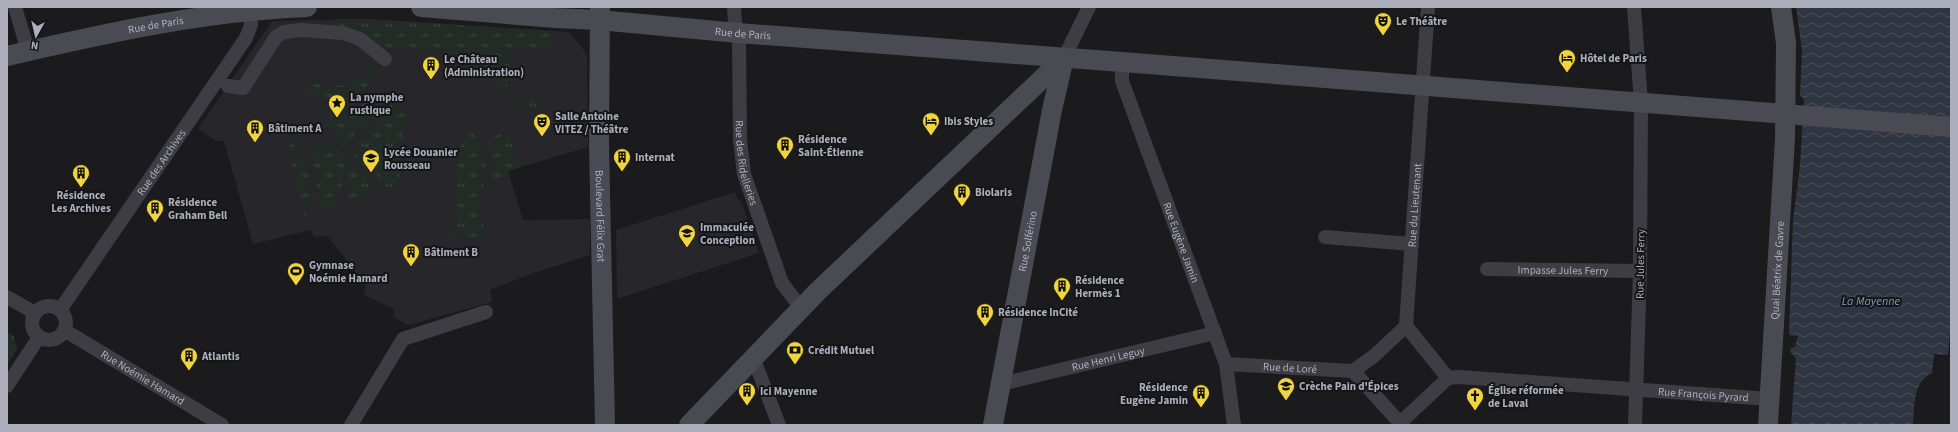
<svg xmlns="http://www.w3.org/2000/svg" width="1958" height="432" font-family="'Source Sans 3',sans-serif">
  <style>
    .built { fill: #27262a }
    .grass { fill: url(#grass-tufts) }
    .park { fill: url(#park-crowns) }
    .water { fill: url(#water-waves) }
    .lines { fill: none; stroke-linecap: round; stroke-linejoin: round }
    .street { stroke: #3e3d44; stroke-width: 14 }
    .secondary { stroke: #494a52; stroke-width: 20 }
    .labels { text-anchor: middle; stroke-width: 4; stroke-linejoin: round; paint-order: stroke }
    .poi-label { font-size: 11px; font-weight: bold; fill: #adafbc; stroke: #161518; text-anchor: start }
    .street-label { font-size: 11px; fill: #adafbc; stroke: #161518 }
    .water-label { font-size: 12px; font-style: italic; fill: #8596b6; stroke: #161518 }
  </style>
  <defs>
    <pattern id="grass-tufts" width="24" height="20" patternUnits="userSpaceOnUse"><rect width="24" height="20" fill="#222b25"/><path d="M3 7l-1-3M5 7V3M7 7l1-3M15 17l-1-3M17 17v-4M19 17l1-3" fill="none" stroke="#3f4743"/></pattern>
    <pattern id="park-crowns" width="20" height="18" patternUnits="userSpaceOnUse"><rect width="20" height="18" fill="#222b25"/><path d="M2 6a3 3 0 1 1 6 0M12 15a3 3 0 1 1 6 0" fill="none" stroke="#3f4743"/></pattern>
    <pattern id="water-waves" width="16" height="10" patternUnits="userSpaceOnUse"><rect width="16" height="10" fill="#303641"/><path d="M0 5q4-4 8 0t8 0" fill="none" stroke="#4b515a"/></pattern>
  </defs>
  <rect width="100%" height="100%" fill="#1b1a1d"/>
  <g class="built">
    <polygon points="369,19 569,32 587,54 588,147 508,171 523,220 590,219 590,255 534,273 490,290 492,302 408,325 393,317 394,309 364,295 366,283 362,282 351,265 327,236 314,237 311,230 253,244 224,141 216,141 198,129 272,21"/>
    <polygon points="735,192 739,201 741,201 759,253 617,299 616,230"/>
  </g>
  <g class="grass">
    <path d="M336,19H369L553,31L552,52L520,49L519,51H510L506,96L541,99V105C535,108 528,106 522,105C495,98 491,81 482,58L461,54L388,49L341,26Z"/>
    <path d="M363,47C366,50 371,54 374,58C376,63 376,69 374,73C368,99 329,102 308,93L314,83L347,86L348,82C369,74 377,68 363,47Z"/>
    <path d="M376,95C398,101 368,120 361,127C356,133 352,139 348,145L345,146L342,144L325,126L324,123C336,107 361,105 376,95Z"/>
    <polygon points="396,100 406,101 399,188 384,187 385,183 381,183 376,173 356,161 354,151 358,143"/>
    <path d="M283,131C306,158 316,182 305,217Z"/>
    <path d="M467,131H470C494,151 483,180 482,207C481,218 485,228 485,239L451,234C453,217 456,140 467,131Z"/>
    <path d="M509,131L521,167L508,171L509,176L499,180H491C494,165 492,152 485,139Z"/>
    <path d="M325,145C335,146 340,150 348,157V161L337,202L331,209L326,210L320,207L312,155C314,148 318,147 325,145Z"/>
    <path d="M351,168C360,169 369,175 374,182L372,192C364,195 355,200 347,197L348,171Z"/>
  </g>
  <polygon class="park" points="7,332 14,336 17,349 7,364"/>
  <path class="water" d="M1796,7H1951V321L1948,355L1934,354L1932,373C1912,383 1915,405 1913,425H1791L1796,358L1790,352L1791,348L1795,347L1798,336L1789,335L1793,220L1800,166L1804,99L1800,95L1802,50Z"/>
  <g class="lines">
    <g class="street">
      <polyline points="15,7 28,51"/>
      <path id="s1" d="M734,7L735,22L739,39L740,140L744,174L782,283L801,308"/>
      <polyline points="1634,7 1641,103 1640,271 1635,425"/>
      <polyline points="1064,58 1089,7"/>
      <path id="s2" d="M1122,62V81L1226,364L1234,425"/>
      <polyline points="228,86 243,88 276,37 284,32 301,30 343,33 360,39 385,59"/>
      <polyline points="1325,237 1411,244"/>
      <path id="s3" d="M1487,269L1640,271"/>
      <polyline points="7,297 35,313"/>
      <circle cx="49" cy="323" r="17"/>
      <path id="s4" d="M60,310L246,38L251,25L250,10"/>
      <path id="s5" d="M1406,326L1428,7"/>
      <polygon points="1406,326 1448,378 1400,423 1353,371 1374,356"/>
      <path id="s6" d="M64,330L222,425"/>
      <polyline points="753,357 779,425"/>
      <path id="s7" d="M1226,364L1353,371"/>
      <path id="s8" d="M1448,378L1459,377L1770,399"/>
      <path id="s9" d="M1001,384L1215,333"/>
      <polyline points="7,386 39,337"/>
      <polyline points="351,425 403,339 486,312"/>
    </g>
    <g class="secondary">
      <path id="s10" d="M421,7L555,18L599,20L738,33L1122,62L1951,127"/>
      <path id="s11" d="M600,7L599,145L605,425"/>
      <path id="s12" d="M7,56C106,33 206,11 307,7"/>
      <polyline points="689,425 818,291 1064,58"/>
      <path id="s13" d="M993,425L1052,110L1064,58"/>
      <path id="s14" d="M1768,425L1785,138L1786,43L1781,7"/>
    </g>
  </g>
  <defs>
    <g id="theatre-pin" transform="scale(0.9)"><path d="M0 17L-7.5 6A9.5 9.5 0 1 1 7.5 6Z" fill="#f1d53e" stroke="#161518"/><path d="M-5-5.5Q0-4 5-5.5V0Q5 5 0 6Q-5 5-5 0ZM-3.3-2.5H-1v1.5H-3.3ZM1-2.5H3.3v1.5H1ZM-2.8 1Q0 5.5 2.8 1Z" fill="#111"/></g>
    <g id="hotel-pin" transform="scale(0.9)"><path d="M0 17L-7.5 6A9.5 9.5 0 1 1 7.5 6Z" fill="#f1d53e" stroke="#161518"/><path d="M-6-4.5h1.5V1H6V5H4.5V3h-9V5H-6ZM-4 0a1.8 1.8 0 1 1 3.6 0ZM.5 0V-2.5h3Q6-2.5 6 0Z" fill="#111"/></g>
    <g id="building-pin" transform="scale(0.9)"><path d="M0 17L-7.5 6A9.5 9.5 0 1 1 7.5 6Z" fill="#f1d53e" stroke="#161518"/><path d="M-4-6H4V6H1V3H-1V6H-4ZM-2.5-4.3h1.7v1.8h-1.7ZM.8-4.3h1.7v1.8H.8ZM-2.5-1h1.7V.8h-1.7ZM.8-1h1.7V.8H.8Z" fill="#111"/></g>
    <g id="sight-pin" transform="scale(0.9)"><path d="M0 17L-7.5 6A9.5 9.5 0 1 1 7.5 6Z" fill="#f1d53e" stroke="#161518"/><path d="M0-6L1.8-2.2L6-1.7L2.9 1.2L3.7 5.4L0 3.3L-3.7 5.4L-2.9 1.2L-6-1.7L-1.8-2.2Z" fill="#111"/></g>
    <g id="school-pin" transform="scale(0.9)"><path d="M0 17L-7.5 6A9.5 9.5 0 1 1 7.5 6Z" fill="#f1d53e" stroke="#161518"/><path d="M0-5L7-2L0 1L-7-2ZM-4 1L0 2.5L4 1V4Q0 6-4 4Z" fill="#111"/></g>
    <g id="stadium-pin" transform="scale(0.9)"><path d="M0 17L-7.5 6A9.5 9.5 0 1 1 7.5 6Z" fill="#f1d53e" stroke="#161518"/><path d="M0-5a6.5 5 0 1 0 0 10a6.5 5 0 1 0 0-10ZM-3.5-1.8h7v3.6h-7Z" fill="#111"/></g>
    <g id="bank-pin" transform="scale(0.9)"><path d="M0 17L-7.5 6A9.5 9.5 0 1 1 7.5 6Z" fill="#f1d53e" stroke="#161518"/><path d="M-6-4H6V4H-6ZM0-2.3a2.3 2.3 0 1 0 0 4.6a2.3 2.3 0 1 0 0-4.6Z" fill="#111"/></g>
    <g id="church-pin" transform="scale(0.9)"><path d="M0 17L-7.5 6A9.5 9.5 0 1 1 7.5 6Z" fill="#f1d53e" stroke="#161518"/><path d="M-1.2-6h2.4v3.5h3.3v2.4h-3.3V6h-2.4V-.1h-3.3v-2.4h3.3Z" fill="#111"/></g>
  </defs>
  <g fill-rule="evenodd">
    <use href="#theatre-pin" x="1383" y="21"/>
    <use href="#hotel-pin" x="1567" y="58"/>
    <use href="#building-pin" x="431" y="65"/>
    <use href="#sight-pin" x="337" y="103"/>
    <use href="#hotel-pin" x="931" y="121"/>
    <use href="#theatre-pin" x="542" y="122"/>
    <use href="#building-pin" x="255" y="128"/>
    <use href="#building-pin" x="785" y="145"/>
    <use href="#building-pin" x="622" y="157"/>
    <use href="#school-pin" x="371" y="158"/>
    <use href="#building-pin" x="81" y="173"/>
    <use href="#building-pin" x="962" y="192"/>
    <use href="#building-pin" x="155" y="208"/>
    <use href="#school-pin" x="687" y="233"/>
    <use href="#building-pin" x="411" y="252"/>
    <use href="#stadium-pin" x="296" y="271"/>
    <use href="#building-pin" x="1062" y="286"/>
    <use href="#building-pin" x="985" y="312"/>
    <use href="#bank-pin" x="795" y="350"/>
    <use href="#building-pin" x="189" y="356"/>
    <use href="#school-pin" x="1286" y="386"/>
    <use href="#building-pin" x="747" y="391"/>
    <use href="#building-pin" x="1201" y="393"/>
    <use href="#church-pin" x="1475" y="396"/>
  </g>
  <g class="labels">
    <g class="poi-label">
      <text x="1396" y="25">Le Théâtre</text>
      <text x="1580" y="62">Hôtel de Paris</text>
      <text x="444" y="63">Le Château<tspan x="444" dy="13">(Administration)</tspan></text>
      <text x="350" y="101">La nymphe<tspan x="350" dy="13">rustique</tspan></text>
      <text x="555" y="120">Salle Antoine<tspan x="555" dy="13">VITEZ / Théâtre</tspan></text>
      <text x="944" y="125">Ibis Styles</text>
      <text x="268" y="132">Bâtiment A</text>
      <text x="798" y="143">Résidence<tspan x="798" dy="13">Saint-Étienne</tspan></text>
      <text x="384" y="156">Lycée Douanier<tspan x="384" dy="13">Rousseau</tspan></text>
      <text x="635" y="161">Internat</text>
      <text x="975" y="196">Biolaris</text>
      <text x="81" y="199" text-anchor="middle">Résidence<tspan x="81" dy="13">Les Archives</tspan></text>
      <text x="168" y="206">Résidence<tspan x="168" dy="13">Graham Bell</tspan></text>
      <text x="700" y="231">Immaculée<tspan x="700" dy="13">Conception</tspan></text>
      <text x="424" y="256">Bâtiment B</text>
      <text x="309" y="269">Gymnase<tspan x="309" dy="13">Noémie Hamard</tspan></text>
      <text x="1075" y="284">Résidence<tspan x="1075" dy="13">Hermès 1</tspan></text>
      <text x="998" y="316">Résidence InCité</text>
      <text x="808" y="354">Crédit Mutuel</text>
      <text x="202" y="360">Atlantis</text>
      <text x="1299" y="390">Crèche Pain d'Épices</text>
      <text x="1188" y="391" text-anchor="end">Résidence<tspan x="1188" dy="13">Eugène Jamin</tspan></text>
      <text x="1488" y="394">Église réformée<tspan x="1488" dy="13">de Laval</tspan></text>
      <text x="760" y="395">Ici Mayenne</text>
    </g>
    <g class="street-label">
      <text dy="4" stroke="none"><textPath href="#s12" startOffset="152">Rue de Paris</textPath></text>
      <text dy="4" stroke="none"><textPath href="#s10" startOffset="323">Rue de Paris</textPath></text>
      <text dy="4" stroke="none"><textPath href="#s4" startOffset="179">Rue des Archives</textPath></text>
      <text dy="4" stroke="none"><textPath href="#s1" startOffset="157">Rue des Ridelleries</textPath></text>
      <text dy="4" stroke="none"><textPath href="#s5" startOffset="121">Rue du Lieutenant</textPath></text>
      <text dy="4" stroke="none"><textPath href="#s11" startOffset="209">Boulevard Félix Grat</textPath></text>
      <text dy="4" stroke="none"><textPath href="#s13" startOffset="187">Rue Solférino</textPath></text>
      <text dy="4" stroke="none"><textPath href="#s2" startOffset="191">Rue Eugène Jamin</textPath></text>
      <text transform="translate(1640 264) rotate(-89)" y="4">Rue Jules Ferry</text>
      <text dy="4" stroke="none"><textPath href="#s3" startOffset="76">Impasse Jules Ferry</textPath></text>
      <text dy="4" stroke="none"><textPath href="#s14" startOffset="155">Quai Béatrix de Gavre</textPath></text>
      <text dy="4" stroke="none"><textPath href="#s9" startOffset="110">Rue Henri Leguy</textPath></text>
      <text dy="4" stroke="none"><textPath href="#s7" startOffset="64">Rue de Loré</textPath></text>
      <text dy="4" stroke="none"><textPath href="#s6" startOffset="92">Rue Noémie Hamard</textPath></text>
      <text dy="4" stroke="none"><textPath href="#s8" startOffset="256">Rue François Pyrard</textPath></text>
    </g>
    <g class="water-label">
      <text x="1871" y="305">La Mayenne</text>
    </g>
  </g>
  <rect width="1958" height="432" fill="none" stroke="#adafbc" stroke-width="16"/>
  <g transform="translate(36 36) rotate(188)" stroke="#161518" stroke-width="3" paint-order="stroke">
  <path d="M0-3L7 15L0 10L-7 15Z" fill="#adafbc"/>
  <text y="-6" font-size="11" font-weight="bold" text-anchor="middle" fill="#adafbc">N</text>
  </g>
</svg>
